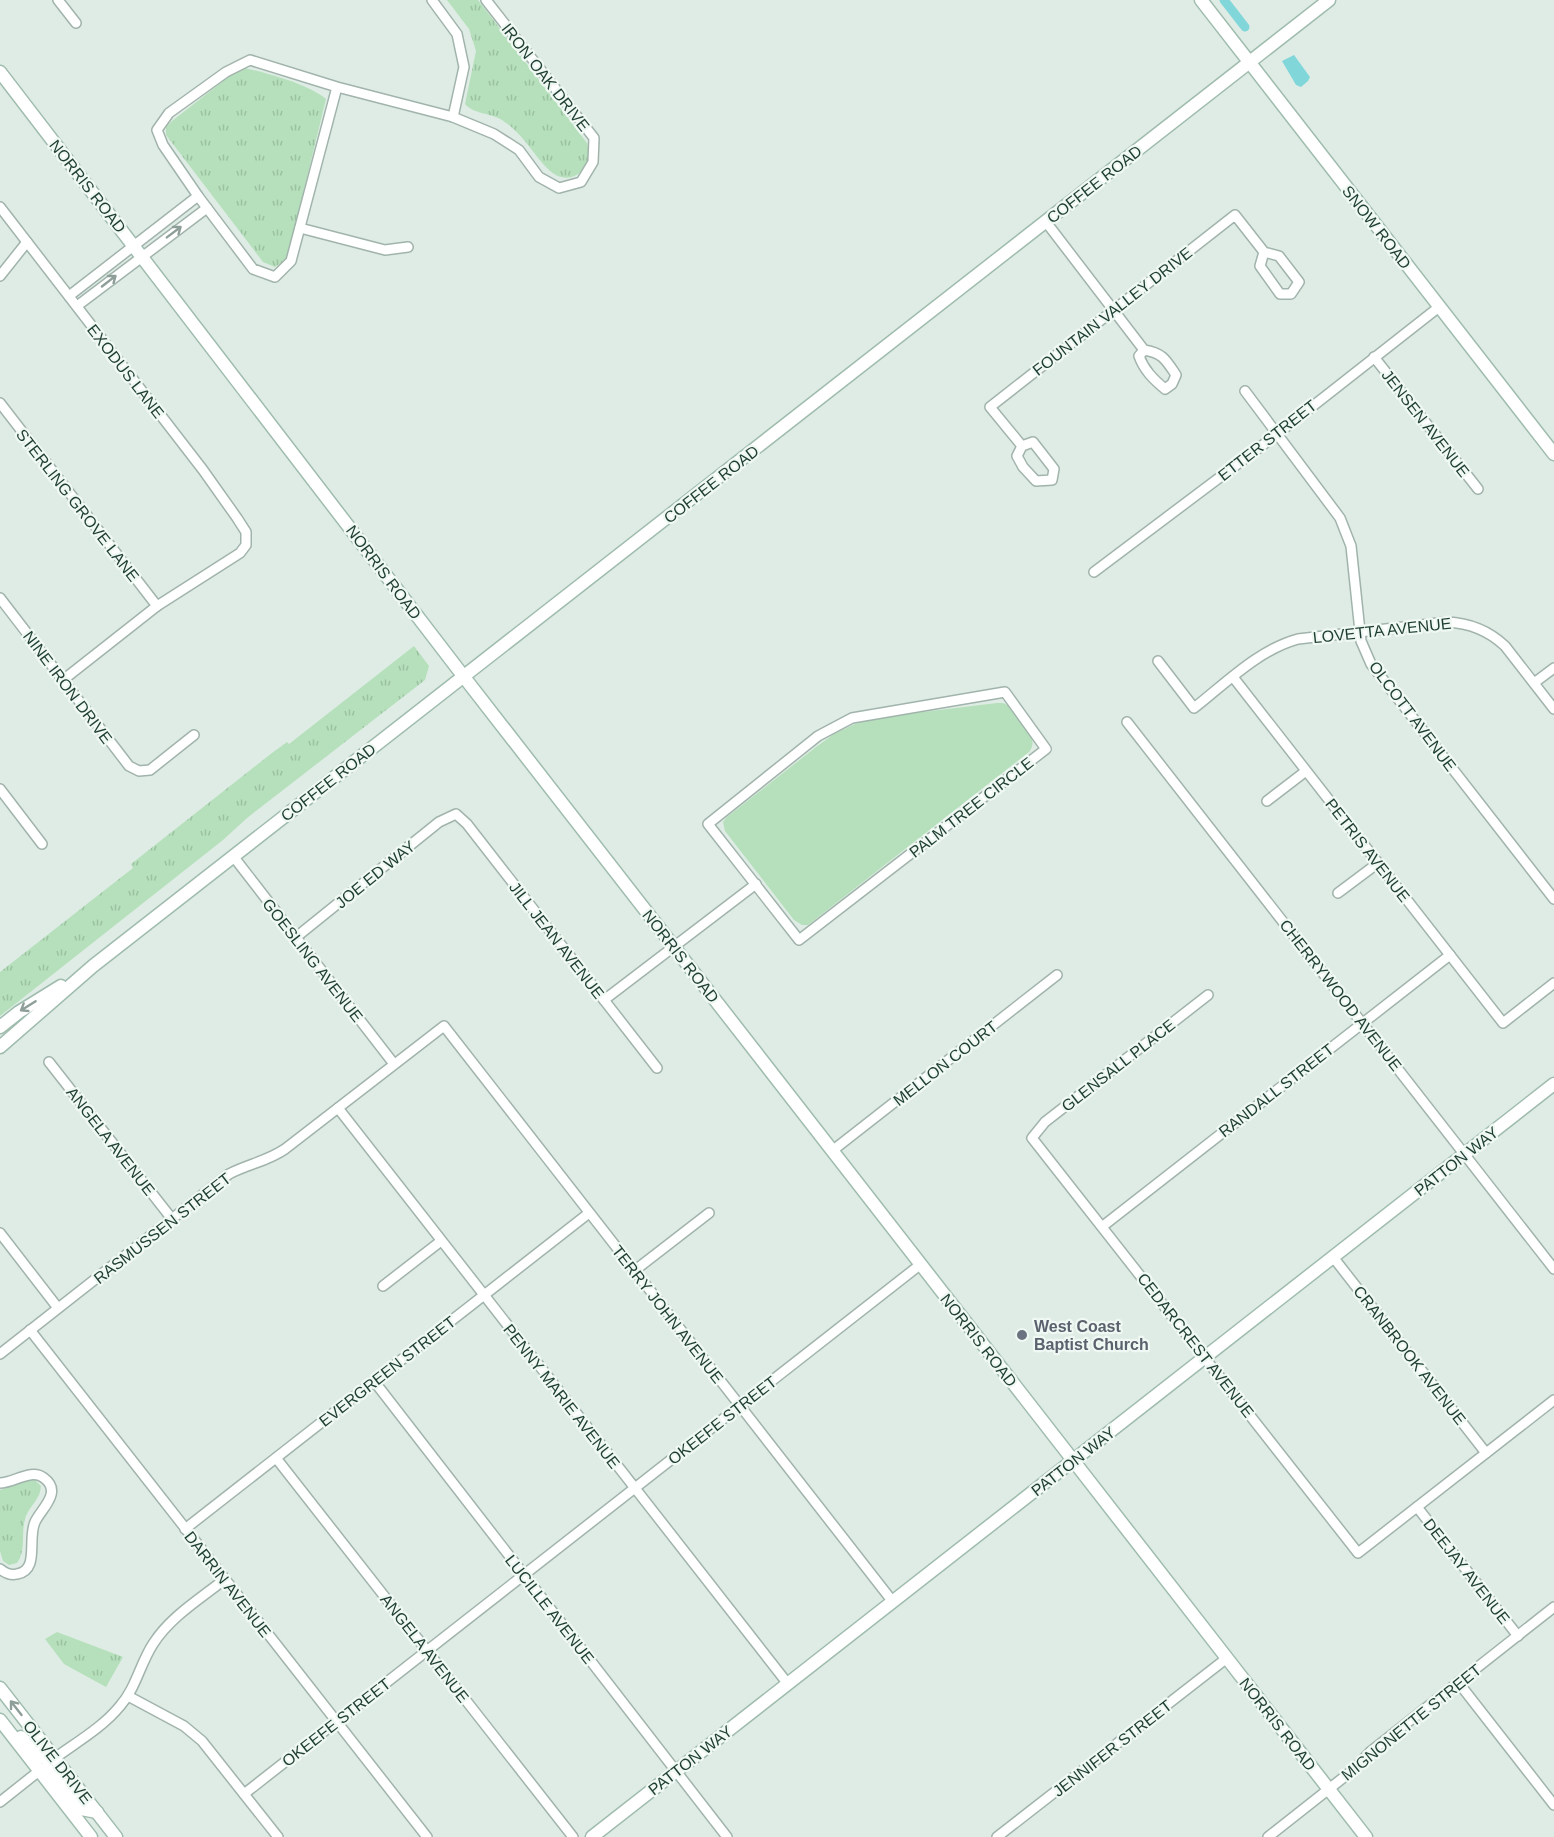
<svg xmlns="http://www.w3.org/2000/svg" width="1554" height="1837" font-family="Helvetica,sans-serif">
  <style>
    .park { fill: url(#park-tufts) }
    .garden { fill: #b5e0bb }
    .water { fill: #80d6d9 }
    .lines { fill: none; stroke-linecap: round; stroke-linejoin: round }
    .canal { stroke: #80d6d9; stroke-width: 9 }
    .street-casing { stroke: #a1b4ac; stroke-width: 12 }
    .secondary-casing { stroke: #9fbcae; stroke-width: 15 }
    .street { stroke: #fff; stroke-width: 9 }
    .secondary { stroke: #fff; stroke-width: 12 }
    .oneway { stroke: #8e9e98 }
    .worship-dot { fill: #6b7280; stroke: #f0f8f3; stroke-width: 2 }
    .labels { text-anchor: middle; stroke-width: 4.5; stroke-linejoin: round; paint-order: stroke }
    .street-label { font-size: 16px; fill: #1e3e32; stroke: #f0f8f3 }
    .worship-label { font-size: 16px; font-weight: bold; fill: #5b616d; stroke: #f0f8f3; text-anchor: start }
  </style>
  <defs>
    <pattern id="park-tufts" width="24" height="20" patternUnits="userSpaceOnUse" patternTransform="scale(1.5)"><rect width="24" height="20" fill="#b5e0bb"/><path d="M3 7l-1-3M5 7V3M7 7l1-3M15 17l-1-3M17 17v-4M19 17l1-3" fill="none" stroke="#9bc1a1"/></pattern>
  </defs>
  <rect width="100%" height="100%" fill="#dfece5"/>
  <g class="park">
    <path d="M447,0H478L587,143C595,168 571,189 550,171C532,154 525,135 502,120C491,113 473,114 465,104L476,51L469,29Z"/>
    <path d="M244,68C267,73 308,84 326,99L287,259L275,267L263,262L166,135V127L172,121L236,71Z"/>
    <polygon points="414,646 429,666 425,680 247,818 223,840 0,1016 0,972 133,868 131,864 272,753 287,742 289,744"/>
    <path d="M35,1480L41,1486C40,1500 31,1504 26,1516C20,1531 27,1550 17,1563L9,1565L3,1561L0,1551V1490L27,1481Z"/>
    <polygon points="57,1632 123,1657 106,1687 64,1664 45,1639"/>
  </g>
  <path class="garden" d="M997,703H1003L1007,705L1030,735C1034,742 1033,746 1029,752L808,925H802L794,920L725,831L723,822L727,817L816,747L834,734L855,724L881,717Z"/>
  <polygon class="water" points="1294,55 1310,77 1308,81 1301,87 1296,85 1282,61"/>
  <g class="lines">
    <polyline class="canal" points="1224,0 1245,27"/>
    <g class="street-casing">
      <g id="street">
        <polyline points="58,0 76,23"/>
        <polyline points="432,0 457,34 464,67 453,117"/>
        <polyline points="337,87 291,261 275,277 253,269 198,196 163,145 157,130 169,113 226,72 250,60 337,87 453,117 494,134 519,150 539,177 559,188 581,182 593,162 594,138 486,0"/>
        <polyline points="0,207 203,470 237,518 246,532 246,545 240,553 157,606 63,680"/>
        <path d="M1046,222L1144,350C1163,353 1166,360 1176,375L1172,384L1165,389C1153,379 1144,370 1139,356L1144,350"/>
        <polyline points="300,228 385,250 408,247"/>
        <polyline points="0,276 27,242"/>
        <polyline points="69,296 198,196"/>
        <polyline points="77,306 207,208"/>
        <polyline points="1374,357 1478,489"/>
        <polyline points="1245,391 1340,518 1351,546 1361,641 1371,664 1554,899"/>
        <polyline points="0,403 157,606"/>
        <polyline points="1022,446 1017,456 1023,467 1036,481 1052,480 1054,469 1033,442 1022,446 990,407 1235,215 1264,252 1279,256 1299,282 1291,294 1280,294 1260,266 1264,252"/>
        <polyline points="1094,572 1276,435 1439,307"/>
        <polyline points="0,598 129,766 139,771 150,770 194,735"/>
        <path d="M1158,661L1194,708C1226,683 1258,650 1298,639L1447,622C1470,623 1488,630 1505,646L1554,709"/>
        <polyline points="1233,677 1503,1023 1554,983"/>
        <polyline points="1534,683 1554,668"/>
        <polygon points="1005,692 1046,749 799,940 708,824 818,736 852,718"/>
        <polyline points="1127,722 1554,1269"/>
        <polyline points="0,789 42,844"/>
        <polyline points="1267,801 1306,771"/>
        <polyline points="233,856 394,1064"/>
        <polyline points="1338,893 1378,863"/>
        <polyline points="295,938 439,822 456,814 467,824 657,1068"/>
        <polyline points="1208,995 1045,1122 1032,1138 1358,1553 1554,1400"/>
        <polyline points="604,1000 756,884"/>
        <polyline points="49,1062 172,1219"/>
        <polyline points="338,1108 788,1684"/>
        <polyline points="832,1151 1057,975"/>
        <polyline points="1103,1226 1450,955"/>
        <polyline points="0,1233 58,1308"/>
        <polyline points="1333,1257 1486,1453"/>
        <polyline points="634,1271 709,1213"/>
        <polyline points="383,1286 441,1241"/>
        <polyline points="30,1330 427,1837"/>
        <path d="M0,1354L229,1174C248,1164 268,1161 285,1149L444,1026L893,1602"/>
        <polyline points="374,1381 727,1837"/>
        <polyline points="276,1458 573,1837"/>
        <path d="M0,1483C14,1483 31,1468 44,1478C63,1492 41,1509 35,1522C27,1539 40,1570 17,1574C10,1576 5,1573 0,1569"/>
        <polyline points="1417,1507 1518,1636"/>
        <polyline points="185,1529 589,1213"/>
        <polyline points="1458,1682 1554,1805"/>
        <polyline points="128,1696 184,1726 202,1741 278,1837"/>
        <path d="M55,1758C77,1742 103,1727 120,1706C136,1688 140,1664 153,1644C170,1617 200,1599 225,1579"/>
        <polyline points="244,1794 921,1264"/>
        <polyline points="0,1802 39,1771"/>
        <polyline points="997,1837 1227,1658"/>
        <polyline points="1268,1837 1353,1770 1370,1752 1554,1607"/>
      </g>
    </g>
    <g class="secondary-casing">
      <g id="secondary">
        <polyline points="1201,0 1554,454"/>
        <polyline points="0,72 464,677 1366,1837"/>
        <polyline points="0,1027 19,1012 61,986"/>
        <polyline points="0,1047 93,966 1329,0"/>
        <polyline points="0,1688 116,1837"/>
        <polyline points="0,1720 91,1837"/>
        <polyline points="21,1737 43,1758 55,1758"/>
        <polyline points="39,1771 47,1769 53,1773 81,1809 97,1812"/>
        <polyline points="592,1837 1554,1084"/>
      </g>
    </g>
    <use href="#street" class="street"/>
    <use href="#secondary" class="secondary"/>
  </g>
  <defs><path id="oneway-shaft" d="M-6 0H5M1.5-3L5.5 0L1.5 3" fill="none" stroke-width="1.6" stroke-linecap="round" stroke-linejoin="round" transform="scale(1.5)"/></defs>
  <g class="oneway">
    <use href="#oneway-shaft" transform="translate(174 232) rotate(-37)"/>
    <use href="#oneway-shaft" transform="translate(109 281) rotate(-38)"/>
    <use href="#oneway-shaft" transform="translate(28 1006) rotate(148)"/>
    <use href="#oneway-shaft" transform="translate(16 1708) rotate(-128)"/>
  </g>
  <circle class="worship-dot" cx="1022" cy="1335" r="6"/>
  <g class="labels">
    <g class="street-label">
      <text transform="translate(546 77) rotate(52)" y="6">IRON OAK DRIVE</text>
      <text transform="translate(1094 184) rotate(-38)" y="6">COFFEE ROAD</text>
      <text transform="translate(88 186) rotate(52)" y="6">NORRIS ROAD</text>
      <text transform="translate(1377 227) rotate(52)" y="6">SNOW ROAD</text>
      <text transform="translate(1112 311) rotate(-38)" y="6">FOUNTAIN VALLEY DRIVE</text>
      <text transform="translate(126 371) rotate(52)" y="6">EXODUS LANE</text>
      <text transform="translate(1426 423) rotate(52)" y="6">JENSEN AVENUE</text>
      <text transform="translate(1267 440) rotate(-38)" y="6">ETTER STREET</text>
      <text transform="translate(711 484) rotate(-38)" y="6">COFFEE ROAD</text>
      <text transform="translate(78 505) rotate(52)" y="6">STERLING GROVE LANE</text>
      <text transform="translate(384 572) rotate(53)" y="6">NORRIS ROAD</text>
      <text transform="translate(1382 630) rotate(-6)" y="6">LOVETTA AVENUE</text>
      <text transform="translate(68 687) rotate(53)" y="6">NINE IRON DRIVE</text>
      <text transform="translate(1413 716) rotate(53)" y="6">OLCOTT AVENUE</text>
      <text transform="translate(328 782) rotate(-38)" y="6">COFFEE ROAD</text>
      <text transform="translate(971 807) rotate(-38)" y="6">PALM TREE CIRCLE</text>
      <text transform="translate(1368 850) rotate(52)" y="6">PETRIS AVENUE</text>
      <text transform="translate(375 874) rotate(-39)" y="6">JOE ED WAY</text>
      <text transform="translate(557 940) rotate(52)" y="6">JILL JEAN AVENUE</text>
      <text transform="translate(681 956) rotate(52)" y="6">NORRIS ROAD</text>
      <text transform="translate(313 960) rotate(52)" y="6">GOESLING AVENUE</text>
      <text transform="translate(1341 995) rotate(52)" y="6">CHERRYWOOD AVENUE</text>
      <text transform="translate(945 1063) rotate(-38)" y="6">MELLON COURT</text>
      <text transform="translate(1118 1065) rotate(-38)" y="6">GLENSALL PLACE</text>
      <text transform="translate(1276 1090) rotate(-38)" y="6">RANDALL STREET</text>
      <text transform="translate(111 1141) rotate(52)" y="6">ANGELA AVENUE</text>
      <text transform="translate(1456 1161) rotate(-38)" y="6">PATTON WAY</text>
      <text transform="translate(162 1228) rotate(-38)" y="6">RASMUSSEN STREET</text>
      <text transform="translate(668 1314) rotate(52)" y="6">TERRY JOHN AVENUE</text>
      <text transform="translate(979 1340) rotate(52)" y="6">NORRIS ROAD</text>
      <text transform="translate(1196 1345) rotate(52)" y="6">CEDARCREST AVENUE</text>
      <text transform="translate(1410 1355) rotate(52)" y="6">CRANBROOK AVENUE</text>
      <text transform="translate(387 1371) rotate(-38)" y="6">EVERGREEN STREET</text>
      <text transform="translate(562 1396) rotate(52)" y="6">PENNY MARIE AVENUE</text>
      <text transform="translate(722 1420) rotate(-38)" y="6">OKEEFE STREET</text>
      <text transform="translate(1073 1461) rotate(-38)" y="6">PATTON WAY</text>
      <text transform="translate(1467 1571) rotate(52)" y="6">DEEJAY AVENUE</text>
      <text transform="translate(228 1584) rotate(52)" y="6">DARRIN AVENUE</text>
      <text transform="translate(550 1609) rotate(52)" y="6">LUCILLE AVENUE</text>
      <text transform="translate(425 1648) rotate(52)" y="6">ANGELA AVENUE</text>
      <text transform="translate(336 1722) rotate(-38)" y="6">OKEEFE STREET</text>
      <text transform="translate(1411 1722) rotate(-39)" y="6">MIGNONETTE STREET</text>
      <text transform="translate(1278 1724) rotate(52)" y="6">NORRIS ROAD</text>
      <text transform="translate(1112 1748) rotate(-38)" y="6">JENNIFER STREET</text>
      <text transform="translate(690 1760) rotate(-38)" y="6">PATTON WAY</text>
      <text transform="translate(58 1762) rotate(52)" y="6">OLIVE DRIVE</text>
    </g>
    <g class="worship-label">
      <text x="1034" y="1332">West Coast<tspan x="1034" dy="18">Baptist Church</tspan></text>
    </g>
  </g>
</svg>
